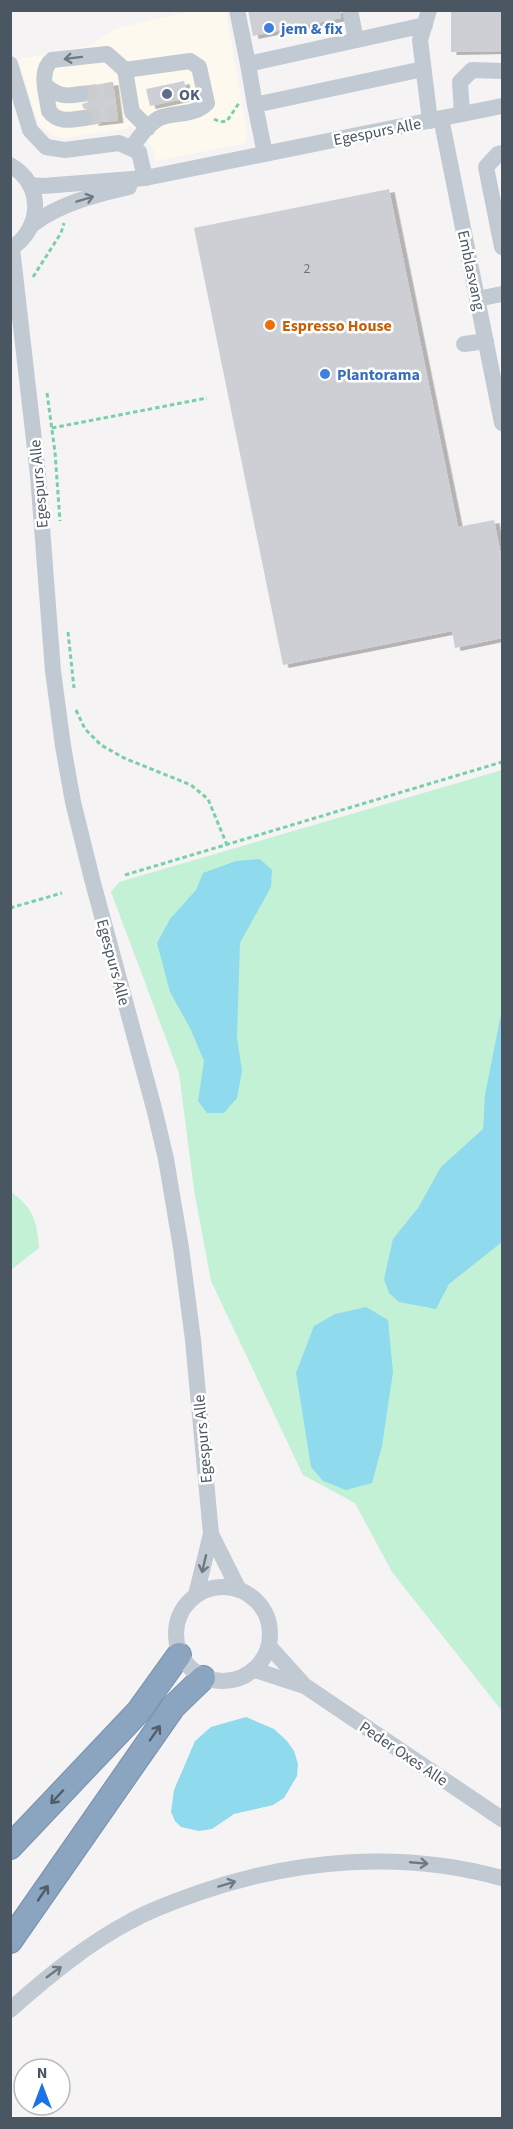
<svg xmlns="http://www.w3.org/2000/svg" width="513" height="2129" font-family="'Source Sans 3',sans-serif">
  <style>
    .commercial { fill: #fdf9ef }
    .green { fill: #c3f1d5 }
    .water { fill: #90daee }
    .building { fill: #cdcfd5; filter: url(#shadow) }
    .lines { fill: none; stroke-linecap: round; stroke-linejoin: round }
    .minor-tunnel { stroke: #caccce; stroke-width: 16; stroke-dasharray: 16 8; stroke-linecap: butt }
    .highway-casing { stroke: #7690ad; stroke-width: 26 }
    .path { stroke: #7ad0a6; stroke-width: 3; stroke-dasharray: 4.5 3; stroke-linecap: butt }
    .minor { stroke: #c1cad2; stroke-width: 16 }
    .highway { stroke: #8ba5c1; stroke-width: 24 }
    .oneway { stroke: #6e7983 }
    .oneway2 { stroke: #505e6b }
    .shop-dot { fill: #3f7fe0; stroke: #fff; stroke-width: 2 }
    .service-dot { fill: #5c6f8a; stroke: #fff; stroke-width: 2 }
    .food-dot { fill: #e8710a; stroke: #fff; stroke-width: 2 }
    .labels { text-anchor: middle; stroke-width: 5; stroke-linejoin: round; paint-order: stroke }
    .number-label { font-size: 14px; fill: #6b747e }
    .shop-label { font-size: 16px; font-weight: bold; fill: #366cbe; stroke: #fff; text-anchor: start }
    .service-label { font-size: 16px; font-weight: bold; fill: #4e5e75; stroke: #fff; text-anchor: start }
    .street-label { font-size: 16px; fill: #4a5661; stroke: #fff }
    .food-label { font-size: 16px; font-weight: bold; fill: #c56008; stroke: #fff; text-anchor: start }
  </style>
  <defs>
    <filter id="shadow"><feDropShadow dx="5.5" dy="3" stdDeviation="0" flood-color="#0004"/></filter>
  </defs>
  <rect width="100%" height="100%" fill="#f5f3f3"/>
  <polygon class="commercial" points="190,11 226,11 247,134 246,143 156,161 152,147 131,126 126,129 63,138 55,136 43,128 38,123 18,59 88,46 115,29"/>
  <g class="green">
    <polygon points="502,770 502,1711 392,1572 355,1503 303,1475 211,1281 194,1190 179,1073 111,892 119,882"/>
    <path d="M12,1193C34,1208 37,1223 39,1248L11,1270L10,1194Z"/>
  </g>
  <g class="water">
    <polygon points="260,859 272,870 271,887 240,943 237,1037 242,1071 237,1098 224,1113 207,1113 198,1101 204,1061 191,1030 170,992 157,943 170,919 196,890 203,873 236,861"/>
    <polygon points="502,1009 502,1242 449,1284 436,1309 399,1302 389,1293 384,1279 393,1239 418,1208 441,1167 483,1129 485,1095"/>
    <polygon points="366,1307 388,1320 393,1372 382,1446 372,1483 346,1490 323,1481 311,1467 296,1373 314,1326 335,1314"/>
    <polygon points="246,1717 274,1729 287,1741 294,1751 298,1764 297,1776 284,1798 273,1805 234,1814 212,1829 199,1831 181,1827 175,1821 171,1812 174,1790 195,1741 211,1727"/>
  </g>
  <g class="building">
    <polygon points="248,10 340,10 341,18 253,36"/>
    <polygon points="451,10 502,10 502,51 451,52"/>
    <polygon points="184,81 188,98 150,106 146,89"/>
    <polygon points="113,82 118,120 93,123 94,117 93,112 83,108 82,104 88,102 91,97 91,92 87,86"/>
    <polygon points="389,189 458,527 494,520 502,560 502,638 455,648 452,631 283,665 194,228"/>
  </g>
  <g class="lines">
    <g class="minor-tunnel">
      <polyline points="81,94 114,90"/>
      <polyline points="84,118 117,113"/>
    </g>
    <g class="highway-casing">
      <g id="highway">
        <polyline points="10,1847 138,1712 179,1655"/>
        <polyline points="10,1941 173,1707 203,1678"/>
      </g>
    </g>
    <g class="path">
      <polyline points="214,119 220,122 227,121 239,103"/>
      <polyline points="33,277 61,233 64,223"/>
      <polyline points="47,393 55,452 60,521"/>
      <polyline points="52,428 207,398"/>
      <polyline points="68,632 74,688"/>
      <polyline points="76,710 85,729 101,745 124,758 191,785 208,799 227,845"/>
      <polyline points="125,875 502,762"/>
      <polyline points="10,908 62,893"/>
    </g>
    <g class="minor">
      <polyline points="237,10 248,64"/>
      <polyline points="350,10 356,40"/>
      <polyline points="429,10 420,40 430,121"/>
      <polyline points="10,64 30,130 46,147 65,150 119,143 139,152 145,178"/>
      <path d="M45,85C58,96 64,97 81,94"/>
      <polyline points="255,105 248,64 425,25"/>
      <polyline points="462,114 460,82 472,70 502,71"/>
      <path d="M84,118C70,120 58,123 49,111C47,95 38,71 52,60L107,54L125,70"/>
      <polyline points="441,118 502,423"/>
      <path d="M131,148C139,138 149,122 162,117C178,112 194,116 207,103L199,67L190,61L125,70L132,112L148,128"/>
      <polyline points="502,153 498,154 486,167 502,247"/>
      <polyline points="265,154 255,105 423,69"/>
      <path d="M10,165C44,184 43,229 10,249"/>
      <polyline points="30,185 43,186 145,178 502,106"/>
      <path d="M33,224C61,203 95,195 129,187"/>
      <polyline points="12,248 38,475 53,671 63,746 73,802 92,879 155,1112 166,1159 181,1248 193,1340 211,1534 196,1595"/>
      <polyline points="477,299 502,294"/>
      <polyline points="464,344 486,341"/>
      <polyline points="211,1534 239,1590"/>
      <circle cx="223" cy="1634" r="47"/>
      <polyline points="269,1646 305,1686 502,1819"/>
      <polyline points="255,1670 304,1686"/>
      <path d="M10,2010C47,1977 87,1944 131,1921C152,1909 176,1901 198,1893C296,1859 402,1850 502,1878"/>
    </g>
    <use href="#highway" class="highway"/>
  </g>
  <defs><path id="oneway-shaft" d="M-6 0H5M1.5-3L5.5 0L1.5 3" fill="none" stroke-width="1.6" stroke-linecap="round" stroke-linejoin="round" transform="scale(1.5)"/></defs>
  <g class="oneway">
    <use href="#oneway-shaft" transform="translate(73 58) rotate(173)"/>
    <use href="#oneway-shaft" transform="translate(85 199) rotate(-17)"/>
    <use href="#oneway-shaft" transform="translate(204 1564) rotate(103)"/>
    <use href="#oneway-shaft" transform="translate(419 1863) rotate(5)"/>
    <use href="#oneway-shaft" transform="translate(227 1884) rotate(-17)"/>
    <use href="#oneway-shaft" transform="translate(54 1972) rotate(-36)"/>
  </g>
  <g class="oneway2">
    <use href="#oneway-shaft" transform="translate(155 1733) rotate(-55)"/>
    <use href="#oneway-shaft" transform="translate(57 1797) rotate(133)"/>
    <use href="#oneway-shaft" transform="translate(43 1893) rotate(-56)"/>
  </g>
  <g class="shop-dot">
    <circle cx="269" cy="28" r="6"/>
    <circle cx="325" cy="374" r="6"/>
  </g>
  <circle class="service-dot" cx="167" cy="94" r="6"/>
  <circle class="food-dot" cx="270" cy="325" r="6"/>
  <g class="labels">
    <g class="number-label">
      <text x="307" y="273">2</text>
    </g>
    <g class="shop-label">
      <text x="281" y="34">jem &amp; fix</text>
      <text x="337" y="380">Plantorama</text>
    </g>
    <g class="service-label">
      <text x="179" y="100">OK</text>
    </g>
    <g class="street-label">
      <text transform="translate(377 131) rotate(-11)" y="6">Egespurs Alle</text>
      <text transform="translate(472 270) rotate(78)" y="6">Emblasvang</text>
      <text transform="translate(38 484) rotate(-95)" y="6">Egespurs Alle</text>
      <text transform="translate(114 962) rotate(75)" y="6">Egespurs Alle</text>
      <text transform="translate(202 1439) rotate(-95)" y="6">Egespurs Alle</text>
      <text transform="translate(404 1753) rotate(34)" y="6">Peder Oxes Alle</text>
    </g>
    <g class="food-label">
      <text x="282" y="331">Espresso House</text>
    </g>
  </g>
  <rect width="513" height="2129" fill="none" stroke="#4a5661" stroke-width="24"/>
  <g transform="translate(42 2087)"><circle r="28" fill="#ffffff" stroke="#b7bbc0" stroke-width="1.5"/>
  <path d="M0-4.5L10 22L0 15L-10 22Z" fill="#1a73e8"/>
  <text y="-9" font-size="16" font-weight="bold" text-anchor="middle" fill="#4a5661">N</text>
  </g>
</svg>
